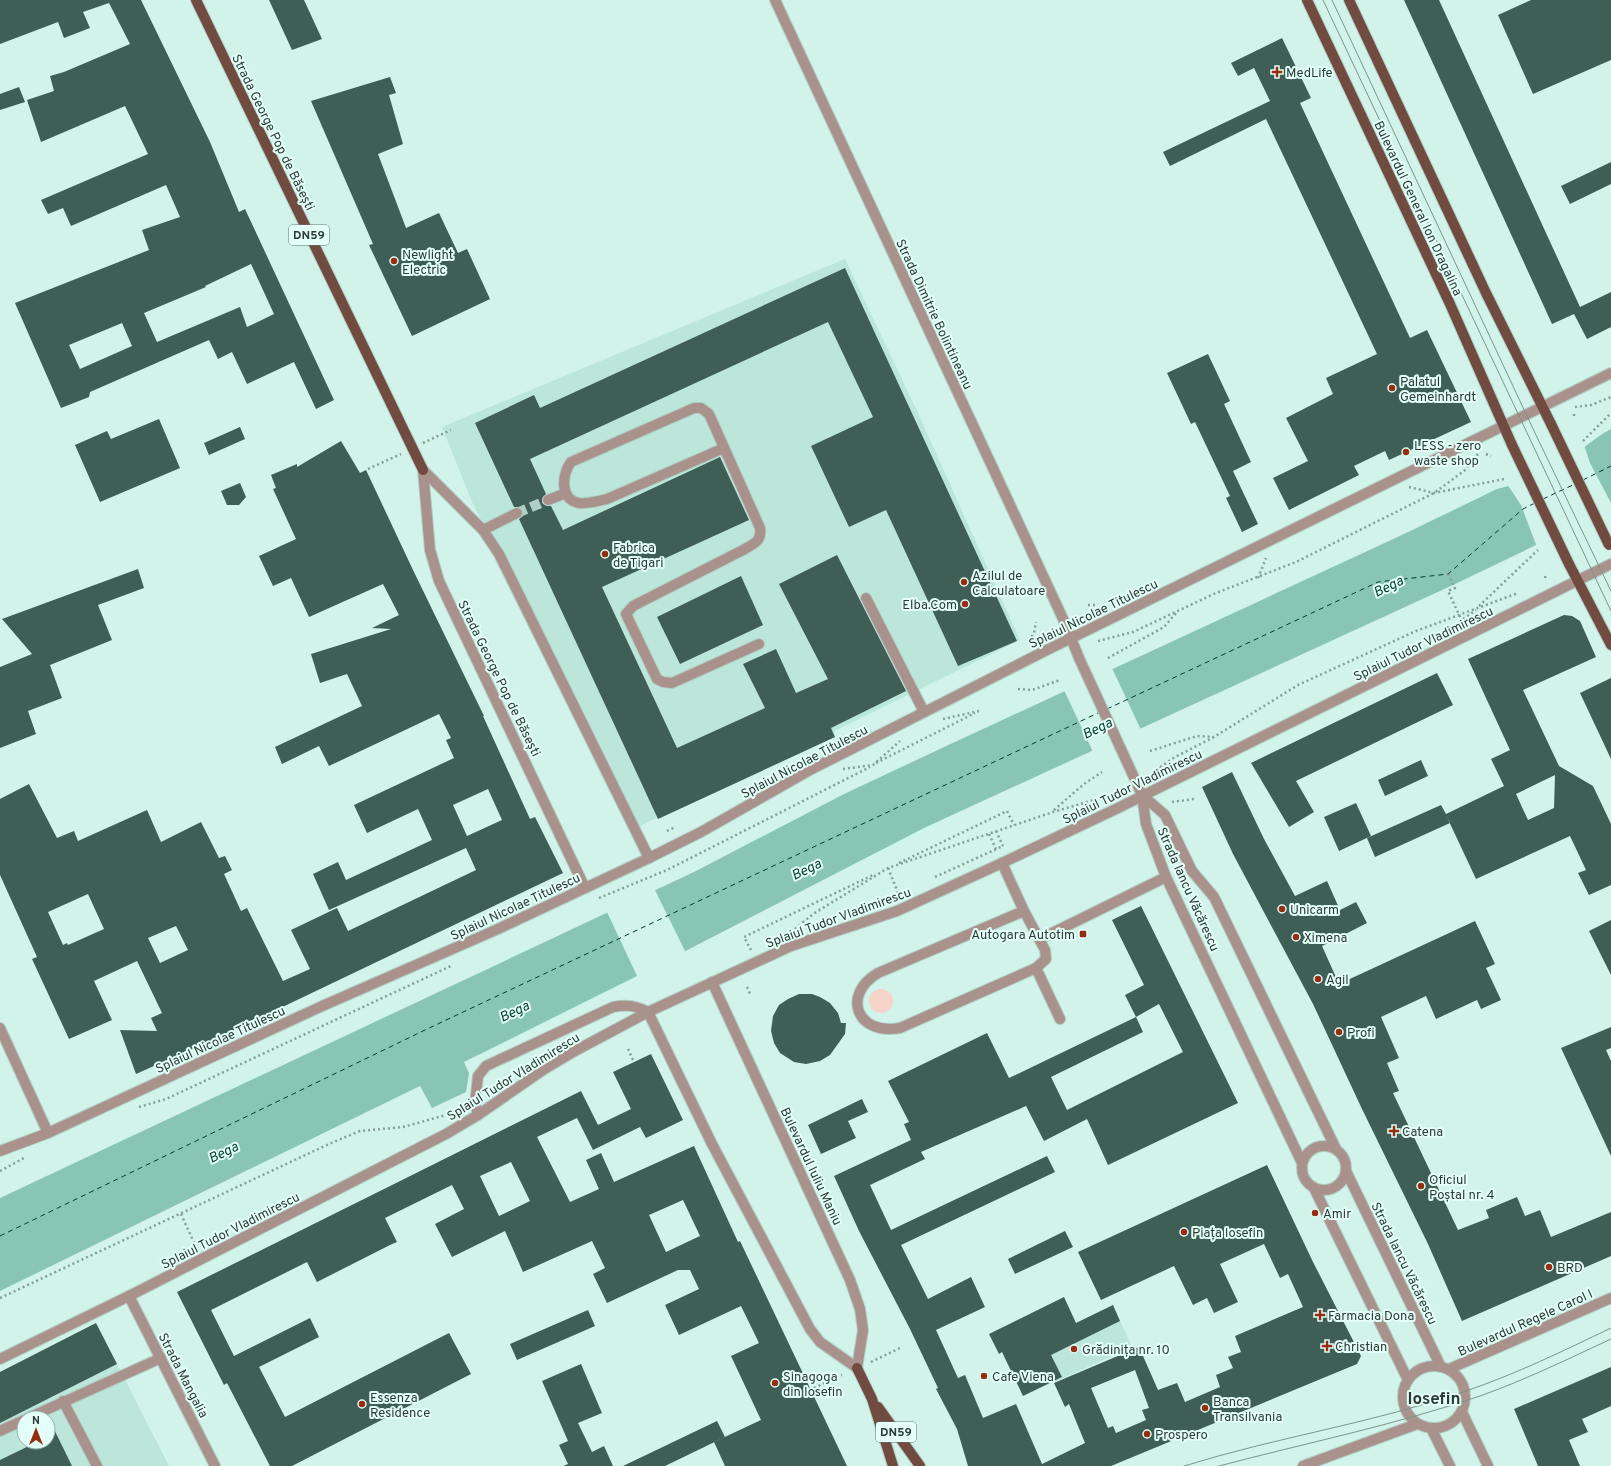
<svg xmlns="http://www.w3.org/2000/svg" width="1611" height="1466" font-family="Overpass,sans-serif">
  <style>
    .built { fill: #bce6da; fill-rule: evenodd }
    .green { fill: #f7d4ca }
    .water { fill: #89c5b5 }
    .pier { fill: #d1f3e9 }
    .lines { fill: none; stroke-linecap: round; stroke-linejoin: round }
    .ferry { stroke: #023b31; stroke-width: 1; stroke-dasharray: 5 4; stroke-linecap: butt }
    .building { fill: #3f5e56; fill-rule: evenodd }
    .minor-tunnel { stroke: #b0cec5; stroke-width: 10; stroke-dasharray: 10 5; stroke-linecap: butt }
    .minor-casing { stroke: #b0cec5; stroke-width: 12 }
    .major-casing { stroke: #b0cec5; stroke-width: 12 }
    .path { stroke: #869e97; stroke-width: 2.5; stroke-dasharray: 2 3; stroke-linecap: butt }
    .minor { stroke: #aa928c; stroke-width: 10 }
    .major { stroke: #714b40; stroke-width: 10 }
    .tram { stroke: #7c948d; stroke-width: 1 }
    .minor-bridge-casing { stroke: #b0cec5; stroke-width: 12; stroke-linecap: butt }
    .major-bridge-casing { stroke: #b0cec5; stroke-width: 12; stroke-linecap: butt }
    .minor-bridge { stroke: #aa928c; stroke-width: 10 }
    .major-bridge { stroke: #714b40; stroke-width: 10 }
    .poi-dot { fill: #952d10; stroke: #e3fff7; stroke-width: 1.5 }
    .labels { text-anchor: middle; stroke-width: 4; stroke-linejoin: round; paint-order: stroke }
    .shield { fill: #e3fff7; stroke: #647671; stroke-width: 1 }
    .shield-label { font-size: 12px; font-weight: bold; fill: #2d3b37 }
    .poi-label { font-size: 13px; fill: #2d3b37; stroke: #e3fff7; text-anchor: start }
    .street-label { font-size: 13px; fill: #2d3b37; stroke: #e3fff7 }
    .water-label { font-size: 14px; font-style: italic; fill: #023b31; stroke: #e3fff7 }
    .district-label { font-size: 17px; font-weight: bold; fill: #2d3b37; stroke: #e3fff7 }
  </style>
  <rect width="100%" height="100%" fill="#d1f3e9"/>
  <g class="built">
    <polygon points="845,259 917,411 1020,640 636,828 472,502 442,427"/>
    <polygon points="1113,1305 1132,1347 1032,1392 1026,1378 1016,1382 1011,1372 1020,1367 1016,1352"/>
    <path d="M96,1323L169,1466H0V1372ZM24,1418H48V1442H24Z"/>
  </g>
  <circle class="green" cx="881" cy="1001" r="12"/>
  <polygon class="water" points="1611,429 1611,509 1453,585 924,828 635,977 464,1062 469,1073 466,1092 432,1108 420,1086 0,1291 0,1198 696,871 844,794 942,748 1402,535 1497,489 1524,482 1572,456 1602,434"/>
  <g class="pier">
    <polygon points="1584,445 1590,463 1611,503 1611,511 1537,547 1521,505 1507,484 1524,480 1571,455"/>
    <polygon points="1112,668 1141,730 1093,752 1064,690"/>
    <polygon points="654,888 686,953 638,978 606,910"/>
  </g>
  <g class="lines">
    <g class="ferry">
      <polyline points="1583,480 1611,466"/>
      <polyline points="1543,499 1575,484"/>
      <polyline points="1107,709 1378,582 1448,574 1523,509 1535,503"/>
      <polyline points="0,1236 425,1030 1098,713"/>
    </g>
  </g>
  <g class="building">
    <path d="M0,0H141L210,142L239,212L245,209L334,400L316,409L294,362L247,384L232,352L218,359L209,340L90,392L89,397L61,408L15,303L149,250L142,230L180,217L166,185L71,226L63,208L48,214L41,200L148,154L125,106L41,142L27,100L54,91L50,76L64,72L130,44L109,3L83,12L90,28L64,38L58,22L0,44ZM251,264L274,314L247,327L240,307L157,342L144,313L206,287L205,286ZM122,323L132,346L80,369L69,345Z"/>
    <polygon points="269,0 304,0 322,39 292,50"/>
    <polygon points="1404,0 1439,0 1580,307 1611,292 1611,327 1587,339 1574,314 1552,324"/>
    <polygon points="1531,0 1611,0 1611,60 1533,94 1498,15"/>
    <polygon points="1282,38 1311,98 1300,103 1410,338 1427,330 1471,422 1389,460 1385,451 1354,466 1359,475 1289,510 1273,478 1308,461 1286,418 1333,394 1326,378 1377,354 1266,119 1170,166 1163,152 1270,101 1254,68 1238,76 1231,63"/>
    <polygon points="390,77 396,93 389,95 403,144 378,154 406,228 439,213 458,253 467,249 490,299 412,336 369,245 373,244 311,101"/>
    <polygon points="19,87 25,102 0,110 0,94"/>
    <polygon points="1611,162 1611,184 1570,204 1561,186"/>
    <polygon points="845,268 1017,641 958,666 886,510 849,527 811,446 873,417 828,322 530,459 546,494 542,499 542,503 547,506 551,506 563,530 720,457 749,520 602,587 677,748 765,708 743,664 776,649 796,693 828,679 779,584 837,555 906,691 831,728 835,737 658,819 519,519 523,516 523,510 520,507 514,507 475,423 534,395 540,408"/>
    <polygon points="1208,354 1230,401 1224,404 1251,462 1233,471 1258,524 1242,532 1226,498 1230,496 1195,422 1191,424 1167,373"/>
    <polygon points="159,419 180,468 100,502 75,445 107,431 111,439"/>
    <polygon points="240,427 245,439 209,455 204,443"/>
    <path d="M341,441L360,473L366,470L413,570L484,716H483L530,819L535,817L563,873L228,1033L136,1074L120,1030L157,1031L151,1018L162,1013L137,961L94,981L112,1020L69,1039L32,959L37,957L0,875V799L29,784L57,838L74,831L78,841L147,810L161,842L201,822L219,858L225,856L232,870L224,874L241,911L247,908L283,981L310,969L291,930L337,908L348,931L476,870L466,848L329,910L313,874L338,862L346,880L432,840L418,809L367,833L354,805L454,758L446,740L451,738L439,714L329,766L319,746L282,764L275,747L362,706L347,674L320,683L311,654L391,629L372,628L399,615L383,584L309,617L291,578L273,586L259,556L296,539L273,489L276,488L271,475L297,464V467ZM488,789L502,820L467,836L453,805ZM88,894L104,929L68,945L67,943L63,945L48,912ZM176,926L188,950L160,963L148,938Z"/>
    <polygon points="240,483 246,497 239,505 227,505 221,491"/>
    <polygon points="138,569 144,588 98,605 112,640 50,665 62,698 28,711 36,734 0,748 0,667 32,654 2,619"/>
    <polygon points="741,576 763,625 680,664 657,617"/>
    <path d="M1564,615L1572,616L1580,621L1596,657L1523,690L1559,766L1593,786L1611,824V885L1589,895L1578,873L1586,870L1570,836L1476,879L1446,815L1450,823L1375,857L1367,838L1441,805L1446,814L1504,786L1491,759L1510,750L1468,659ZM1555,775L1554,808L1528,820L1516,794Z"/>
    <polygon points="1437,673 1453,705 1296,781 1314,812 1289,827 1251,763"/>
    <polygon points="1611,678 1611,759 1580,693"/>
    <polygon points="1421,760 1428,776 1385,796 1378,780"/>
    <polygon points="1232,772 1264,839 1295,896 1327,881 1340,910 1356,902 1367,923 1322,946 1339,984 1475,921 1495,964 1486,968 1501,1000 1481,1009 1477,1000 1436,1019 1426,996 1381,1017 1399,1058 1387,1063 1399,1091 1393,1093 1458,1230 1489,1218 1486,1210 1517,1197 1525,1216 1540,1210 1551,1237 1611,1212 1611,1256 1462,1321 1428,1244 1362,1109 1313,1004 1233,854 1202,787"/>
    <polygon points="1356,803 1371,836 1339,851 1324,817"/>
    <path d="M1141,906L1238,1103L1108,1165L1087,1119L1044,1141L1026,1106L921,1152L925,1159L870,1185L891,1230L1047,1156L1055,1172L901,1245L928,1299L971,1277L985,1307L936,1330L958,1378L965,1375L983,1418L1016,1404L1042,1464L1085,1443L1069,1404L1065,1407L1054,1383L1139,1347L1158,1390L1177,1383L1185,1402L1220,1387L1216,1375L1233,1368L1228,1357L1241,1352L1235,1336L1303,1307L1288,1274L1280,1278L1264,1244L1220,1264L1238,1302L1214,1313L1207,1298L1193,1305L1174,1266L1101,1300L1078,1252L1267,1165L1313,1262L1361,1356L1357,1364L1111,1466H968L957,1429L936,1389L938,1388L910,1329L859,1231L834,1176L911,1140L904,1124L909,1122L888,1081L987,1033L1009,1078L1136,1017L1125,995L1144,985L1112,920ZM1159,1004L1183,1052L1067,1110L1051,1077L1143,1032L1136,1017ZM1135,1370L1149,1408L1142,1410L1146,1420L1116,1433L1113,1426L1108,1428L1091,1388Z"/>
    <polygon points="1611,920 1611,975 1589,931"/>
    <polygon points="799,994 812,994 820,997 830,1003 838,1013 841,1023 846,1023 845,1034 830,1055 820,1061 806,1064 794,1062 780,1053 774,1043 771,1031 773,1016 779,1005 788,999"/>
    <polygon points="1611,1027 1611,1048 1606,1050 1611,1061 1611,1156 1561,1048"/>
    <path d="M651,1054L683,1120L646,1138L640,1127L593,1150L577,1118L537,1137L570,1202L599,1189L586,1160L601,1153L614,1182L694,1146L738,1242L740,1241L847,1466H725L714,1442L761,1420L731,1356L759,1343L741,1306L679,1335L665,1305L699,1289L690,1270H678L607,1303L593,1274L605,1268L592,1241L523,1272L505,1231L452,1257L435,1224L464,1209L452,1185L385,1218L397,1242L390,1245L317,1282L307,1262L211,1310L234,1356L310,1318L319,1337L259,1367L285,1417L449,1333L471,1374L292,1466H270L227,1383L224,1385L177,1292L581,1091L598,1125L631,1109L613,1072ZM511,1162L530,1201L499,1216L480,1176ZM683,1200L700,1236L666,1252L649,1215Z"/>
    <polygon points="862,1099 868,1112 848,1121 856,1138 821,1154 808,1125"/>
    <polygon points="1065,1231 1073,1247 1015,1274 1008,1259"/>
    <polygon points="1064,1297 1076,1323 1113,1305 1120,1321 1051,1355 1062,1377 1023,1396 1002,1352 999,1354 989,1334"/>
    <polygon points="588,1310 595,1326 517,1360 510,1344"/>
    <polygon points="96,1323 117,1364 0,1423 0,1372"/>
    <polygon points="581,1364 602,1413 578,1423 592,1452 604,1446 613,1466 563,1466 568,1464 559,1445 568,1441 542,1381"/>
    <polygon points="1611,1367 1611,1406 1582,1419 1588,1432 1569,1440 1580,1466 1538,1466 1514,1409"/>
    <polygon points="48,1417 72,1466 0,1466 0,1460 37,1442 48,1442"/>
    <polygon points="717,1421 725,1437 665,1466 623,1466"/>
  </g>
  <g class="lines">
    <polyline class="minor-tunnel" points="517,513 548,500"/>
    <g class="minor-casing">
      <g id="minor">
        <polyline points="775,0 1065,623 1079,658"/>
        <path d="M724,448L607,499C597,501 588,504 579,503C558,499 563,473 571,462L694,408H701L709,414L760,528C762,542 753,544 743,550L633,606L626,614L657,679L663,682L672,683L759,644"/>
        <polyline points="423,470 430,550 439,581 585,888"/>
        <polyline points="423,470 483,530 499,554 649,858"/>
        <polyline points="548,500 566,493"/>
        <polyline points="483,530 517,513"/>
        <polyline points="866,598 924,712"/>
        <polyline points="1132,773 1142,795 1146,824 1166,877 1302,1163"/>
        <polyline points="1142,795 1165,815 1192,871 1214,897 1336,1149"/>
        <path d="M1002,863L1024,911L1045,950L1046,959L1036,968L900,1028C857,1036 841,995 878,973L1024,911"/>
        <polyline points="1040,939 1166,877"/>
        <polyline points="1036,968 1060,1019"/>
        <polyline points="0,1028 48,1133"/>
        <path d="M478,1115L475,1103L478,1076L486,1066L613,1007C627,1004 636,1006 648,1012L712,1144L810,1329L820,1342L857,1368L863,1330L860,1309L850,1280L712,982"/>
        <circle cx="1324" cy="1168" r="22"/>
        <polyline points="0,1151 48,1133 320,1007 498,929 649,858 701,832 810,770 1047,650 1611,373"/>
        <polyline points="1346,1171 1441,1367"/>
        <polyline points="1314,1188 1408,1380"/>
        <polyline points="129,1296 215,1466"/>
        <polyline points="0,1359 129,1296 446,1134 478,1115 543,1070 573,1052 648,1012 791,946 897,911 1002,863 1118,808 1611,564"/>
        <circle cx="1434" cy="1397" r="31"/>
        <polyline points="1449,1369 1611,1298"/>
        <polyline points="63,1401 97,1466"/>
        <polyline points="1462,1412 1488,1466"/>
        <polyline points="28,1418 161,1358"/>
        <polyline points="1431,1428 1450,1466"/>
        <polyline points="0,1431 24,1420"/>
        <polyline points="1303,1466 1417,1424"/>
      </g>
    </g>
    <g class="major-casing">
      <g id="major">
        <polyline points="196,0 423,470"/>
        <polyline points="1307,0 1450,304 1512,445"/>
        <polyline points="1349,0 1486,293 1551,424"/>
        <polyline points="1569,564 1611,645"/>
        <polyline points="857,1368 872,1399 893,1466"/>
        <polyline points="878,1407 920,1466"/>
      </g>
    </g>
    <g class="path">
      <polyline points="1575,407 1591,405 1611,397"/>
      <polyline points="1574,416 1574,411"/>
      <polyline points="1583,441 1611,413"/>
      <polyline points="423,443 451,430"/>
      <polyline points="1486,454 1491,456"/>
      <polyline points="368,469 401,454"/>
      <polyline points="1409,487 1434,493 1504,479"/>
      <polyline points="1448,574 1455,588 1448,591 1462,621"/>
      <polyline points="1258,578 1266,558"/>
      <polyline points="1545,578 1546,573"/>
      <polyline points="1088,605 1097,605"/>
      <polyline points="1479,606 1538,550"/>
      <polyline points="1459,622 1476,610"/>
      <polyline points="1029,641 1034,633 1036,622"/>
      <polyline points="1098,641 1133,632 1216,593 1296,562 1434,493 1464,471 1478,454"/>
      <polyline points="1108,658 1164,627 1177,612"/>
      <polyline points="1018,689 1032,690 1060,680"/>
      <polyline points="943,719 979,711"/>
      <polyline points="1150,751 1197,736 1214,737"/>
      <polyline points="876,763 975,713"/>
      <polyline points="843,769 873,765 900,741"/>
      <polyline points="1159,769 1170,766"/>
      <polyline points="1156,770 1175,757 1214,737 1298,685 1416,631 1518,593"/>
      <polyline points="1172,802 1194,799"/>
      <polyline points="1054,810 1084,784 1102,772"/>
      <polyline points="667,831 675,827"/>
      <polyline points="996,831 1003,846"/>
      <polyline points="989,834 996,849"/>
      <polyline points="899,863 1007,811 1014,825"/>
      <polyline points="888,868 899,895"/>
      <polyline points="935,877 1003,846"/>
      <polyline points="599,898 667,870 870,767"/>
      <polyline points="795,929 813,914 888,868 1053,812 1111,795"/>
      <polyline points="751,950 744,937 875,874"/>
      <polyline points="747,987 751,996"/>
      <polyline points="628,1049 633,1060"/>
      <polyline points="139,1107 166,1099 453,965"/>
      <polyline points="0,1171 24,1158"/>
      <polyline points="181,1214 196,1247"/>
      <polyline points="0,1298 329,1144 360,1131 403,1127 453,1113"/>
      <polyline points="871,1362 900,1348"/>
      <polyline points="814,1388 842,1375"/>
    </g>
    <use href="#minor" class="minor"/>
    <use href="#major" class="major"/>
    <g class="tram">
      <polyline points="1323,0 1611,611"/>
      <polyline points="1332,0 1535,433 1611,591"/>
      <path d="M1184,1466C1277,1437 1374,1423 1466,1391C1516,1374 1563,1351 1611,1328"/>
      <path d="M1219,1466C1306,1443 1395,1425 1480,1396C1525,1380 1568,1359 1611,1339"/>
    </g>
    <g class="minor-bridge-casing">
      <polyline id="minor-bridge" points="1079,658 1132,773"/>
    </g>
    <g class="major-bridge-casing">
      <g id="major-bridge">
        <polyline points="1551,424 1609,545"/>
        <polyline points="1512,445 1569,564"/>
      </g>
    </g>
    <use href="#minor-bridge" class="minor-bridge"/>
    <use href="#major-bridge" class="major-bridge"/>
  </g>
  <g class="poi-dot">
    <path d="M1275 66h4v4h4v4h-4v4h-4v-4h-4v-4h4z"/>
    <circle cx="394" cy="261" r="4"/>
    <circle cx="1392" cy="388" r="4"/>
    <circle cx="1406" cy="452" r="4"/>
    <circle cx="605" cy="554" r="4"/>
    <circle cx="964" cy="582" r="4"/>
    <circle cx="965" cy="604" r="4"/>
    <circle cx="1282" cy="909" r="4"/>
    <rect x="1079" y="930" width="8" height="8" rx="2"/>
    <circle cx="1296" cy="937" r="4"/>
    <circle cx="1318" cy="979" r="4"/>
    <circle cx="1339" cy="1032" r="4"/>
    <path d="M1392 1125h4v4h4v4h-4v4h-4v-4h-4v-4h4z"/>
    <circle cx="1421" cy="1186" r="4"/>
    <circle cx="1315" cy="1213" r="4"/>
    <circle cx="1184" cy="1232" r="4"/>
    <circle cx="1549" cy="1267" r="4"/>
    <path d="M1318 1309h4v4h4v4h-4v4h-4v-4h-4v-4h4z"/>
    <path d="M1325 1340h4v4h4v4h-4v4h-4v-4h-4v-4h4z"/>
    <circle cx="1074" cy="1349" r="4"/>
    <circle cx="984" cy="1376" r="4"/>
    <circle cx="775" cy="1383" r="4"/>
    <circle cx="362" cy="1404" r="4"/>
    <circle cx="1205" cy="1408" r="4"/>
    <circle cx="1147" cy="1434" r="4"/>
  </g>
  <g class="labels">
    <g class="shield">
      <rect x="289" y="225" width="40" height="20" rx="3"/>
      <rect x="876" y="1422" width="40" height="20" rx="3"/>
    </g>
    <g class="shield-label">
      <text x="309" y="239">DN59</text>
      <text x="896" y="1436">DN59</text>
    </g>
    <g class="poi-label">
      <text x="1286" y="77">MedLife</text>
      <text x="402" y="259">Newlight<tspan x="402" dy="15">Electric</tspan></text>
      <text x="1400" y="386">Palatul<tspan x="1400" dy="15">Gemeinhardt</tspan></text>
      <text x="1414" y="450">LESS - zero<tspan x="1414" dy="15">waste shop</tspan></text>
      <text x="613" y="552">Fabrica<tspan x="613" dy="15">de Tigari</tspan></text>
      <text x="972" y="580">Azilul de<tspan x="972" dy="15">Calculatoare</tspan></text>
      <text x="957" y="609" text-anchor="end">Elba.Com</text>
      <text x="1290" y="914">Unicarm</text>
      <text x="1075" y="939" text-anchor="end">Autogara Autotim</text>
      <text x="1304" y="942">Ximena</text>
      <text x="1326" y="984">Agil</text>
      <text x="1347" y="1037">Profi</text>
      <text x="1402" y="1136">Catena</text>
      <text x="1429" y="1184">Oficiul<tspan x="1429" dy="15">Poștal nr. 4</tspan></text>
      <text x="1323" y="1218">Amir</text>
      <text x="1192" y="1237">Piața Iosefin</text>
      <text x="1557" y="1272">BRD</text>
      <text x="1328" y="1320">Farmacia Dona</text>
      <text x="1335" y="1351">Christian</text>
      <text x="1082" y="1354">Grădinița nr. 10</text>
      <text x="783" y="1381">Sinagoga<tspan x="783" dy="15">din Iosefin</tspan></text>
      <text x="992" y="1381">Cafe Viena</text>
      <text x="370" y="1402">Essenza<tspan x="370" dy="15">Residence</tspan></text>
      <text x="1213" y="1406">Banca<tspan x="1213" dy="15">Transilvania</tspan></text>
      <text x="1155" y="1439">Prospero</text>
    </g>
    <g class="street-label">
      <text transform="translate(274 132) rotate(64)" y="5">Strada George Pop de Băsești</text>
      <text transform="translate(1419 208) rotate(65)" y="5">Bulevardul General Ion Dragalina</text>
      <text transform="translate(935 314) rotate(65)" y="5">Strada Dimitrie Bolintineanu</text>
      <text transform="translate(1093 613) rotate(-26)" y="5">Splaiul Nicolae Titulescu</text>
      <text transform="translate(1423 643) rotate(-26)" y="5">Splaiul Tudor Vladimirescu</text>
      <text transform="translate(500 678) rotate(64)" y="5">Strada George Pop de Băsești</text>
      <text transform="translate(804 761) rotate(-28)" y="5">Splaiul Nicolae Titulescu</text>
      <text transform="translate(1132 786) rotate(-26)" y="5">Splaiul Tudor Vladimirescu</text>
      <text transform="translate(1189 889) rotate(66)" y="5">Strada Iancu Văcărescu</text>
      <text transform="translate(515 906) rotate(-25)" y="5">Splaiul Nicolae Titulescu</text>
      <text transform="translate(838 917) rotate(-20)" y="5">Splaiul Tudor Vladimirescu</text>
      <text transform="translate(220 1039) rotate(-25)" y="5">Splaiul Nicolae Titulescu</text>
      <text transform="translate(513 1076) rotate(-32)" y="5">Splaiul Tudor Vladimirescu</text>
      <text transform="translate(812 1166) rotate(65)" y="5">Bulevardul Iuliu Maniu</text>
      <text transform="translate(230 1230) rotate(-27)" y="5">Splaiul Tudor Vladimirescu</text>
      <text transform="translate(1405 1263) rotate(64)" y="5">Strada Iancu Văcărescu</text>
      <text transform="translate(1525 1322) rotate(-24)" y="5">Bulevardul Regele Carol I</text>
      <text transform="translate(184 1375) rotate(63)" y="5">Strada Mangalia</text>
    </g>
    <g class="water-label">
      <text transform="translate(1388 586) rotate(-26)" y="5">Bega</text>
      <text transform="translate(1097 728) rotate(-26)" y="5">Bega</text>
      <text transform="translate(806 869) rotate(-26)" y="5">Bega</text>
      <text transform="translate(514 1011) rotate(-26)" y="5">Bega</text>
      <text transform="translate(223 1152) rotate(-26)" y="5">Bega</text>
    </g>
    <g class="district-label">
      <text x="1434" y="1404">Iosefin</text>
    </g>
  </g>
  <g transform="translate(36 1430)"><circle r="19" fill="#e3fff7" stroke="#9ab1aa"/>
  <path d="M0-3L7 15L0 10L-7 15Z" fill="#952d10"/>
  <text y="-6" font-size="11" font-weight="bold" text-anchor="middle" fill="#2d3b37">N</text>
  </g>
</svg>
